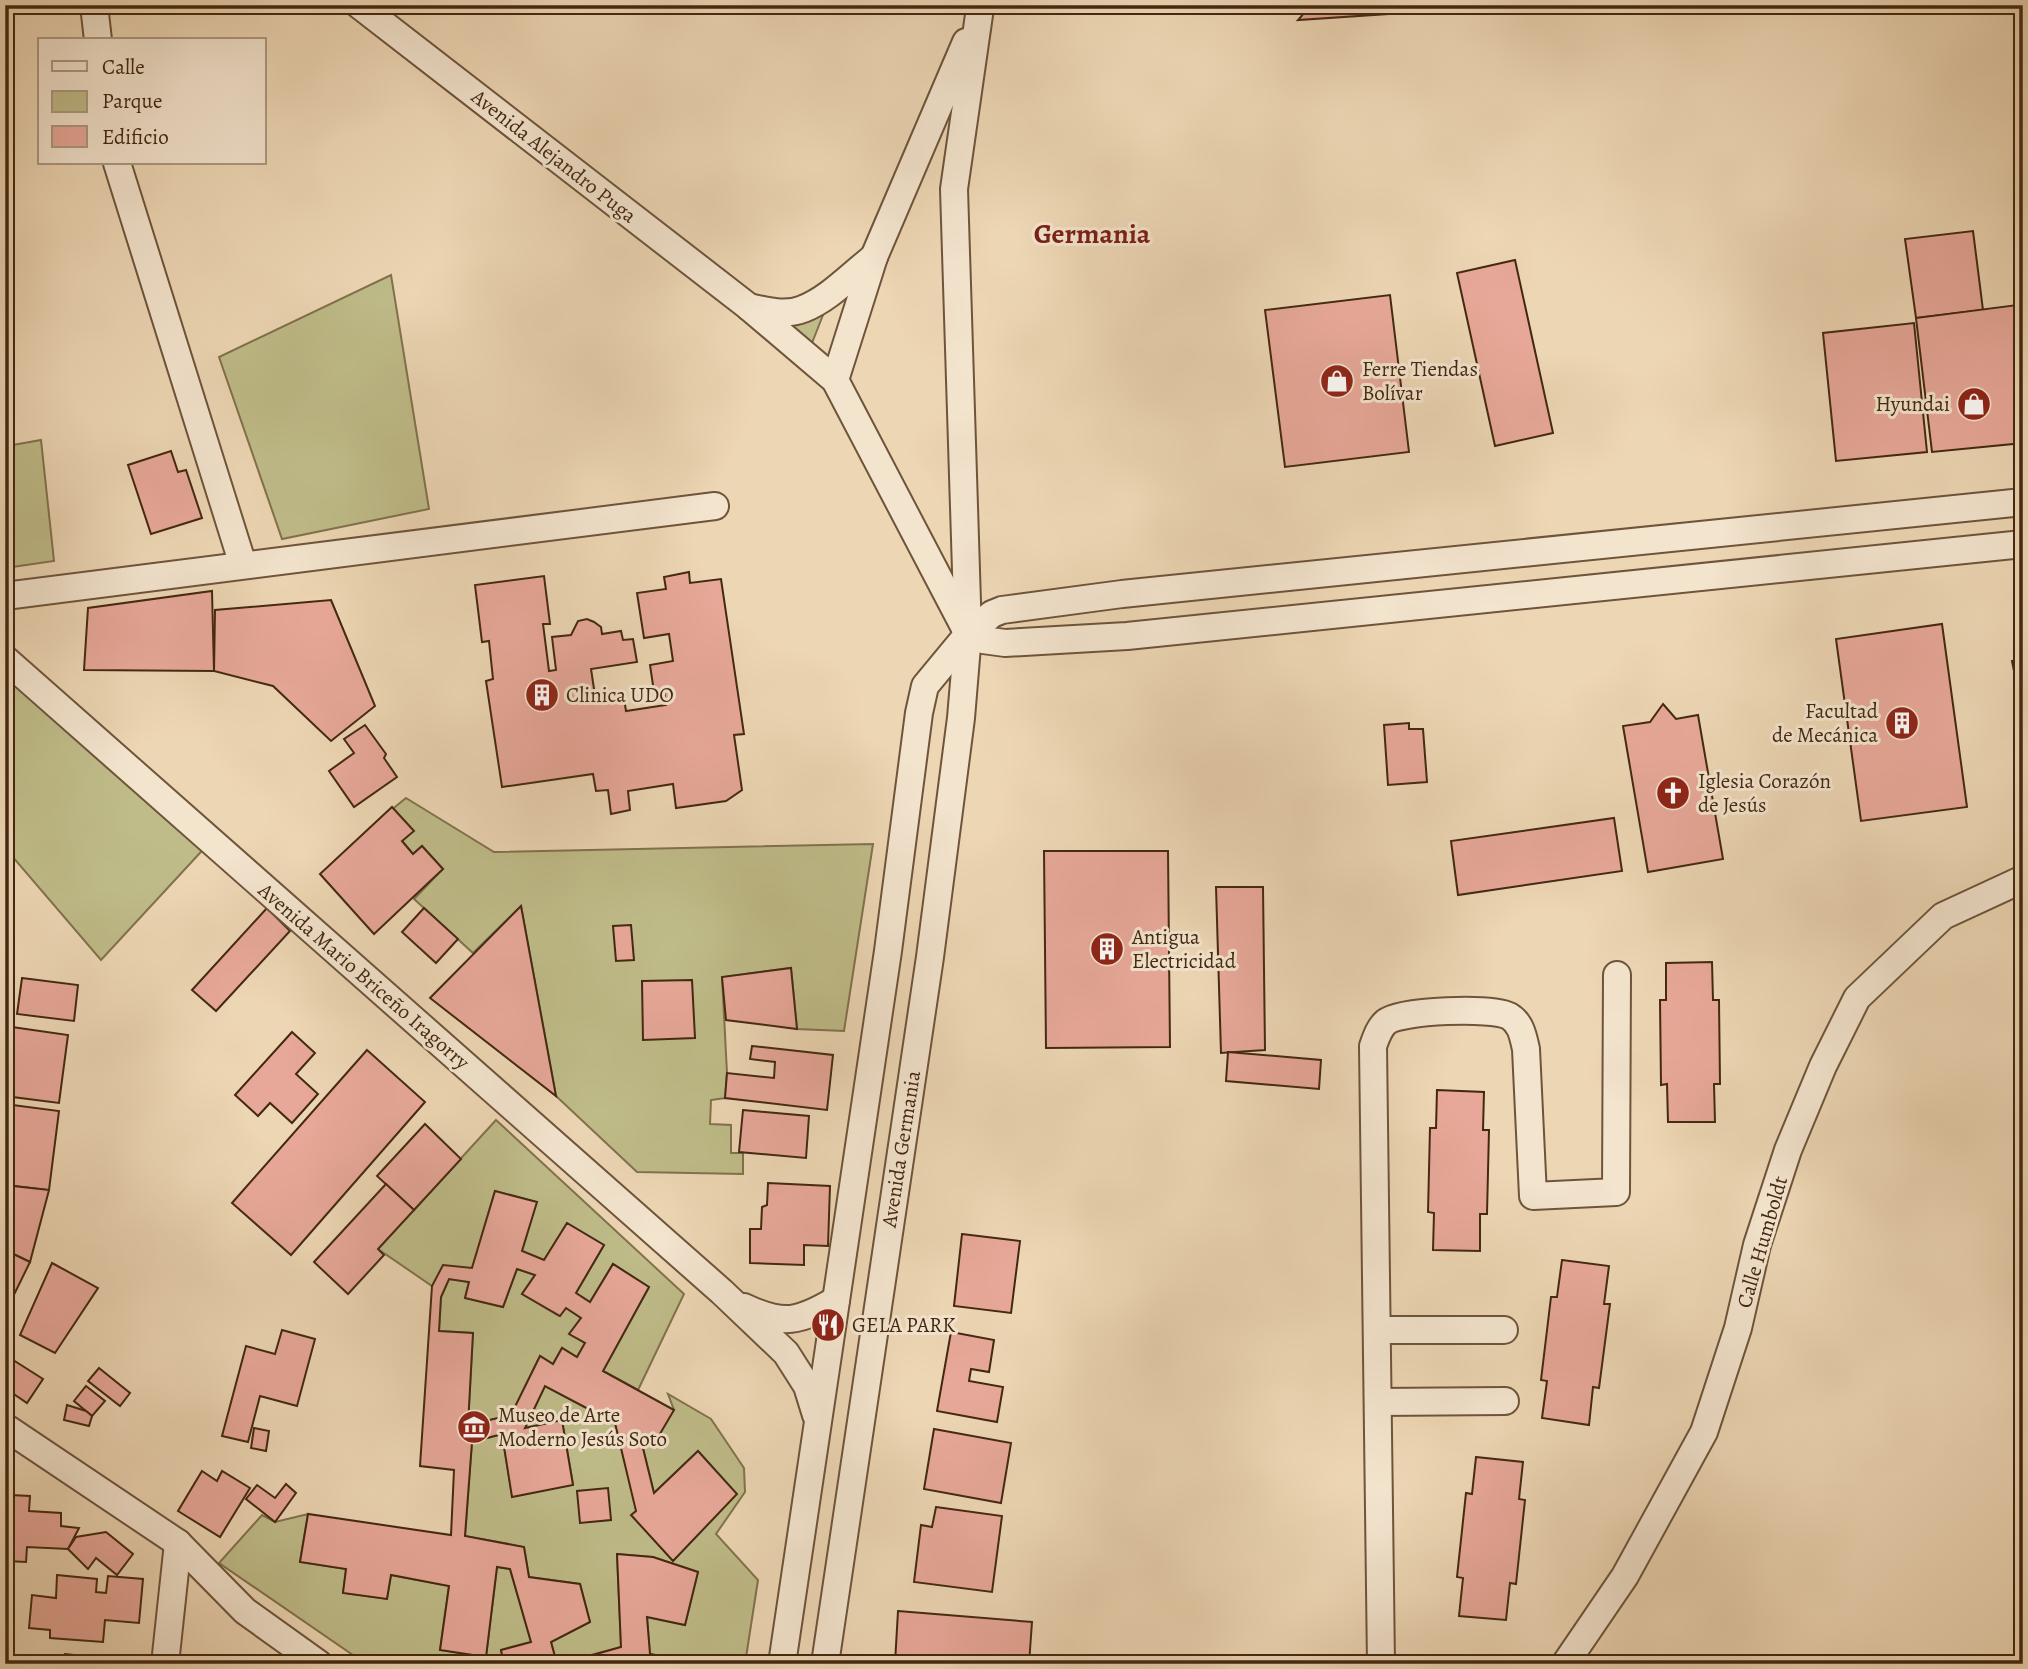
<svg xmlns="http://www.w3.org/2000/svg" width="2028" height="1669" font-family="Alegreya,serif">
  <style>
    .green { fill: #bfbc89; stroke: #81724d; stroke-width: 2 }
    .building { fill: #e8a899; stroke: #432811; stroke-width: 2; fill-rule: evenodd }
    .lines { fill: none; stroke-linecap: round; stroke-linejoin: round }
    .minor-casing { stroke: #6e543a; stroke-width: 30 }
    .minor { stroke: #f3e4ce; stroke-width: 26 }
    .labels { text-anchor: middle; stroke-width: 6; stroke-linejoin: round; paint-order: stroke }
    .street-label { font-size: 21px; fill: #432811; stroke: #f3e4ce }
    .poi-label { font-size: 21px; fill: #432811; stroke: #f3e4ce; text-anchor: start }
    .district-label { font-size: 28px; font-weight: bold; fill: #7a1f14; stroke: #f3e4ce }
  </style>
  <rect width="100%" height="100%" fill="#edd6b4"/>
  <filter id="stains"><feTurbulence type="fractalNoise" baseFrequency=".00286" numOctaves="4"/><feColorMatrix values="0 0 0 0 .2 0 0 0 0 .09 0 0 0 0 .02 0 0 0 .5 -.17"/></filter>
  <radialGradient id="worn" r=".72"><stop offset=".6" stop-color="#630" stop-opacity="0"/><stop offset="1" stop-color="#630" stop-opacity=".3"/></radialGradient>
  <g class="green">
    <polygon points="391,275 429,509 282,539 219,357"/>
    <polygon points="823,315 810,348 782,322"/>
    <polygon points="5,439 13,445 41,440 54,561 5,568"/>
    <polygon points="5,664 211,841 101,960 5,848"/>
    <polygon points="406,798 494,852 873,844 844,1031 797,1029 791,968 722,977 727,1073 725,1098 711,1100 710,1124 731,1125 731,1153 743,1153 743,1174 637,1172 556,1096 521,906 473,953 414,899 443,869 422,846 413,854 402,841 413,831 390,811"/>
    <polygon points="496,1120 684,1294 638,1390 603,1371 649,1287 613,1264 590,1302 576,1293 604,1245 567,1223 544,1260 522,1251 536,1202 495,1191 472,1268 432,1286 378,1249"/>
    <polygon points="517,1269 535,1275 522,1294 559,1316 566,1308 581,1318 570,1334 585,1343 577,1357 562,1348 553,1364 540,1356 511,1415 468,1425 473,1333 439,1331 441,1297 449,1279 469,1282 465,1298 503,1307"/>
    <polygon points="545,1386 615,1423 673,1561 736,1494 698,1451 654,1493 640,1436 654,1443 674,1410 668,1394 711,1419 744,1468 745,1492 716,1534 758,1580 745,1664 702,1664 650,1654 647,1617 685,1625 698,1572 653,1557 617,1554 621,1647 557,1664 551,1642 590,1622 580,1584 529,1577 524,1547 465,1536 472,1442 502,1434 512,1496 573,1484 562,1421 525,1428"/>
    <polygon points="308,1514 300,1562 346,1569 343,1593 387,1599 391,1575 449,1586 440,1650 486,1657 497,1567 510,1569 531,1642 501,1650 504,1664 366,1664 219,1563 262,1515 275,1522"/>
  </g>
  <g class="building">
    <polygon points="1311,5 1448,5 1448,10 1298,20"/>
    <polygon points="1973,231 1983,310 1916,318 1905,239"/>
    <polygon points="1515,260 1553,433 1495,446 1457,273"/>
    <polygon points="1390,295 1409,452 1285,467 1265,310"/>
    <polygon points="2017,305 2023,364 2023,443 1932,452 1916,318"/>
    <polygon points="1914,323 1927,452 1836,461 1823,333"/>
    <polygon points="171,451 178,472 186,470 202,518 151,534 128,465"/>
    <polygon points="689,572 690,583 721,579 744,734 734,735 742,790 726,801 676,808 673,784 628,791 630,810 611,814 608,790 596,791 593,774 502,787 486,681 493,679 489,641 482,642 475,585 544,576 550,624 543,624 549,671 556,670 552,637 571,635 578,621 587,619 594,622 601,627 602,634 621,631 623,640 633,639 637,662 591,669 596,702 624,698 626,711 666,705 664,691 654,692 650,665 673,661 669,634 644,638 637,593 666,589 664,577"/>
    <polygon points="212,591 214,671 84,670 88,608"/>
    <polygon points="331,600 375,706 331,741 273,686 214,671 215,610"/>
    <polygon points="1942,624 1967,807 1861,821 1836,639"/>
    <polygon points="2023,659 2023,715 2012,661"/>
    <polygon points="1663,704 1676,719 1698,715 1723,859 1648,872 1623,726 1650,722"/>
    <polygon points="1409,723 1409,729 1423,729 1427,782 1388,785 1384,725"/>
    <polygon points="365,725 386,754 384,758 397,777 354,807 329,771 354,753 344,739"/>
    <polygon points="392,807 414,831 402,841 413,854 422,846 443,869 374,934 320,874"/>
    <polygon points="1614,818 1622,871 1458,895 1451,841"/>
    <polygon points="1044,851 1168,851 1170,1047 1046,1048"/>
    <polygon points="1216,887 1263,887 1265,1050 1221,1053"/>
    <polygon points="521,906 556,1096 430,998"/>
    <polygon points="267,908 290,931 216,1011 192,990"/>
    <polygon points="424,908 458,939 436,963 402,932"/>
    <polygon points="631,925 634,960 616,961 613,926"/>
    <polygon points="1712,962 1713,1000 1719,1000 1720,1084 1714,1084 1715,1122 1668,1122 1667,1084 1661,1085 1660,1000 1666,1000 1666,963"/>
    <polygon points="791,968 797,1029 726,1020 722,977"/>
    <polygon points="22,978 78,985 74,1021 17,1014"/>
    <polygon points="692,980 695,1038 643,1040 642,981"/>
    <polygon points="12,1027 68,1035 59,1103 5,1096 5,1075"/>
    <polygon points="292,1032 315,1053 296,1074 318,1094 292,1123 270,1103 258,1116 235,1095"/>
    <polygon points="752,1046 833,1055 827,1110 725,1098 727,1073 774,1078 775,1062 750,1059"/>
    <polygon points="367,1050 425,1102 291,1255 232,1203"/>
    <polygon points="1228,1052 1321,1060 1319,1089 1226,1081"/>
    <polygon points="1437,1090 1484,1092 1483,1130 1489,1130 1487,1214 1480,1214 1480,1251 1433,1250 1434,1213 1428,1212 1430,1128 1436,1128"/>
    <polygon points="5,1104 59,1111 49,1190 5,1185"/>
    <polygon points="743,1110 809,1116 806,1158 739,1152"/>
    <polygon points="425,1124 461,1159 414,1210 377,1176"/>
    <polygon points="768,1183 830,1186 828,1246 804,1245 804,1265 750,1263 750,1229 761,1229 762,1207 767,1205"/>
    <polygon points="386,1184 414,1210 378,1249 384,1255 348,1294 314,1262"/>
    <polygon points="13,1186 49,1190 30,1262 5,1250 5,1219"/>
    <path d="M495,1191L537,1202L522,1251L544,1260L567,1223L604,1245L576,1293L590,1302L613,1264L649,1287L603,1371L674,1410L654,1444L640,1436L654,1493L698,1451L737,1494L673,1561L631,1515L636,1511L615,1423L545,1386L525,1428L562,1420L573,1485L512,1497L502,1434L472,1442L465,1536L524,1547L529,1577L580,1584L590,1622L551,1642L557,1664H504L501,1650L531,1642L510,1569L497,1567L486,1657L440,1650L449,1586L391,1575L387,1599L343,1593L346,1569L300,1562L308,1514L451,1535L454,1470L420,1466L432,1286L443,1265L472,1268ZM517,1269L535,1275L522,1294L560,1316L566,1308L581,1318L569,1334L585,1343L577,1357L562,1348L553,1364L540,1356L511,1415L468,1425L473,1333L439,1331L441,1297L449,1279L469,1282L465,1298L503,1307Z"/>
    <polygon points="962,1234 1020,1241 1011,1313 954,1306"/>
    <polygon points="5,1250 30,1262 5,1313"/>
    <polygon points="1562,1260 1609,1266 1604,1304 1610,1304 1599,1388 1593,1387 1589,1425 1542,1418 1547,1381 1541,1380 1551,1297 1557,1297"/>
    <polygon points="52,1263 98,1288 55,1353 20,1335"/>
    <polygon points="282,1330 315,1339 297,1406 260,1396 248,1442 222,1436 246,1346 275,1354"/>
    <polygon points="951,1332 994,1340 989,1372 971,1369 969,1381 1003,1387 997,1422 937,1411"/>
    <polygon points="10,1358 43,1379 27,1403 5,1388 5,1366"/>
    <polygon points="99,1368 130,1393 120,1406 88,1381"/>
    <polygon points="86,1386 105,1401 92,1416 74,1401"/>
    <polygon points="67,1405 86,1411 92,1416 89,1426 64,1420"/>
    <polygon points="254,1428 269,1431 266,1451 251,1448"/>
    <polygon points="934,1429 1011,1443 1001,1503 924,1489"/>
    <polygon points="1476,1457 1523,1462 1519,1499 1525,1500 1516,1584 1510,1583 1506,1620 1459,1616 1463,1578 1457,1577 1466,1493 1472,1494"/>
    <polygon points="202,1471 217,1481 222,1471 250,1488 220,1537 178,1511"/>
    <polygon points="286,1484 296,1493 275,1522 246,1499 257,1485 275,1498"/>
    <polygon points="608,1488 611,1520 580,1523 577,1491"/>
    <polygon points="10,1495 30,1496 29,1511 61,1513 61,1526 79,1528 68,1549 27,1547 26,1562 6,1561"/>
    <polygon points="936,1507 1002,1516 992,1592 914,1582 921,1525 932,1527"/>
    <polygon points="106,1532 133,1554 117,1575 96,1558 88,1569 68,1549 76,1537"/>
    <polygon points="617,1554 653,1557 698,1572 685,1625 647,1617 650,1654 702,1664 561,1664 621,1647"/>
    <polygon points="57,1575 97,1579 96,1592 106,1593 108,1576 143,1579 139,1623 105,1620 103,1642 50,1638 50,1630 29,1628 32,1595 56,1598"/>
    <polygon points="898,1611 1032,1622 1029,1664 895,1663"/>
    <polygon points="65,1654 108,1659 108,1664 64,1664"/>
  </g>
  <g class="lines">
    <g class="minor-casing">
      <g id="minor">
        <polyline points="94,5 98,40"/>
        <polyline points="359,5 749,307 835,380 968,634 983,640 1005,643 1127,636 2023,544"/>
        <polyline points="117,163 243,565"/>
        <path d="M749,307C766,311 786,316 803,309C829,299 852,274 874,257"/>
        <polyline points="835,380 874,257 966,42"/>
        <polyline points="5,596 715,506"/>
        <polyline points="5,659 722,1292 786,1353 807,1386 816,1415"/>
        <path d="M744,1307C784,1326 799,1322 836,1300"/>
        <polyline points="1377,1330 1504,1330"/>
        <polyline points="1378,1402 1505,1401"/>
        <polyline points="5,1427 178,1543 245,1611 319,1664"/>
        <polyline points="165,1664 178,1543"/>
        <polyline points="782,1664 888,951 919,713 925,686 968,634 992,614 1002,610 1122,594 2023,502"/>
        <polyline points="825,1664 930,957 961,718 968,634 954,189 980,8 983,5"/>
        <path d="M1381,1664L1373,1046C1376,1038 1379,1028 1386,1022C1401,1010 1492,1007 1509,1016C1521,1023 1523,1036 1526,1049L1533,1196L1616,1192L1617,975"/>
        <polyline points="1565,1664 1625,1576 1704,1432 1738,1328 1757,1245 1788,1150 1823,1066 1857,998 1943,916 2023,879"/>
      </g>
    </g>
    <use href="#minor" class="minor"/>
  </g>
  <defs>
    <g id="shop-disc" transform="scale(1.75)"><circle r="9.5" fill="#8f2418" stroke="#f3e4ce"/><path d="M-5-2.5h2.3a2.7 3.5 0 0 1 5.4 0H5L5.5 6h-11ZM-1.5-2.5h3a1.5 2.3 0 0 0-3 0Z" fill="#fff"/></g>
    <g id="building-disc" transform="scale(1.75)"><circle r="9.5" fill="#8f2418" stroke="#f3e4ce"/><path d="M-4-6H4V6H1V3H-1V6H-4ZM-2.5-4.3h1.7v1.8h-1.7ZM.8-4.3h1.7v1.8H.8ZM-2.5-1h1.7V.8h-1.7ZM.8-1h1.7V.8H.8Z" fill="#fff"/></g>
    <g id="church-disc" transform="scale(1.75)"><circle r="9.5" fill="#8f2418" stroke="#f3e4ce"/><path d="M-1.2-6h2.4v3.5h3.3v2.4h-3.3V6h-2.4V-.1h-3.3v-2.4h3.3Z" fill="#fff"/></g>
    <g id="restaurant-disc" transform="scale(1.75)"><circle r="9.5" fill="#8f2418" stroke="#f3e4ce"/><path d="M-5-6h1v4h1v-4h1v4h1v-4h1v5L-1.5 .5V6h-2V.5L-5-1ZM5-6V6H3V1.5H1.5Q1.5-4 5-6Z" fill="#fff"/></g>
    <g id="museum-disc" transform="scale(1.75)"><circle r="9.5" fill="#8f2418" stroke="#f3e4ce"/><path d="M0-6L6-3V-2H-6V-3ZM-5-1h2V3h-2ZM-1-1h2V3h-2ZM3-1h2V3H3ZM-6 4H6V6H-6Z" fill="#fff"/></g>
  </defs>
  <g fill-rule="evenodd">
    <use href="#shop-disc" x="1337" y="381"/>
    <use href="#shop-disc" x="1974" y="404"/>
    <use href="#building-disc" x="542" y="695"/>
    <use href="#building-disc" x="1902" y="723"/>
    <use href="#church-disc" x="1673" y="793"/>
    <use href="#building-disc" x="1107" y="949"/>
    <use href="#restaurant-disc" x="828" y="1325"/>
    <use href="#museum-disc" x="474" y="1427"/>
  </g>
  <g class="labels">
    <g class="street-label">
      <text transform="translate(554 156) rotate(38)" y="7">Avenida Alejandro Puga</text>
      <text transform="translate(364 976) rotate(41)" y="7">Avenida Mario Briceño Iragorry</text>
      <text transform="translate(901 1149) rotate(-81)" y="7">Avenida Germania</text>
      <text transform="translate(1762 1242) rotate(-74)" y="7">Calle Humboldt</text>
    </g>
    <g class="poi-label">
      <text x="1362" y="376">Ferre Tiendas<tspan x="1362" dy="24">Bolívar</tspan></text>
      <text x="1950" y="411" text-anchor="end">Hyundai</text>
      <text x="566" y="702">Clinica UDO</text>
      <text x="1878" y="718" text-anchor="end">Facultad<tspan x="1878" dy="24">de Mecánica</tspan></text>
      <text x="1698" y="788">Iglesia Corazón<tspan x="1698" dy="24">de Jesús</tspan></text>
      <text x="1132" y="944">Antigua<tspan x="1132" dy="24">Electricidad</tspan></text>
      <text x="852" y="1332">GELA PARK</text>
      <text x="498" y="1422">Museo de Arte<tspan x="498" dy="24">Moderno Jesús Soto</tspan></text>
    </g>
    <g class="district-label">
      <text x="1092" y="243">Germania</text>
    </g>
  </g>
  <rect width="2028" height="1669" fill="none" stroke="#edd6b4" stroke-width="28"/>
  <rect x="7" y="7" width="2014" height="1655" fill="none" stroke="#432811" stroke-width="3.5"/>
  <rect x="14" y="14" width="2000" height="1641" fill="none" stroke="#432811" stroke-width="2"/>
  <rect x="38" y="38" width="228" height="126" fill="#f3e4ce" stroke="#ad9982" stroke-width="2"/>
  <rect x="52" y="61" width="35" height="10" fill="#f3e4ce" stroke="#ad9982" stroke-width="2"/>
  <text x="102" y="74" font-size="21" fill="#432811">Calle</text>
  <rect x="52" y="91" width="35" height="21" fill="#bfbc89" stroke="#ad9982" stroke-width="2"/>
  <text x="102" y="108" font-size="21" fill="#432811">Parque</text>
  <rect x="52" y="126" width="35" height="21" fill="#e8a899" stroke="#ad9982" stroke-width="2"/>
  <text x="102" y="144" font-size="21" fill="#432811">Edificio</text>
  <rect width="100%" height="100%" filter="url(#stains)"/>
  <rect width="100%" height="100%" fill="url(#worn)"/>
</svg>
